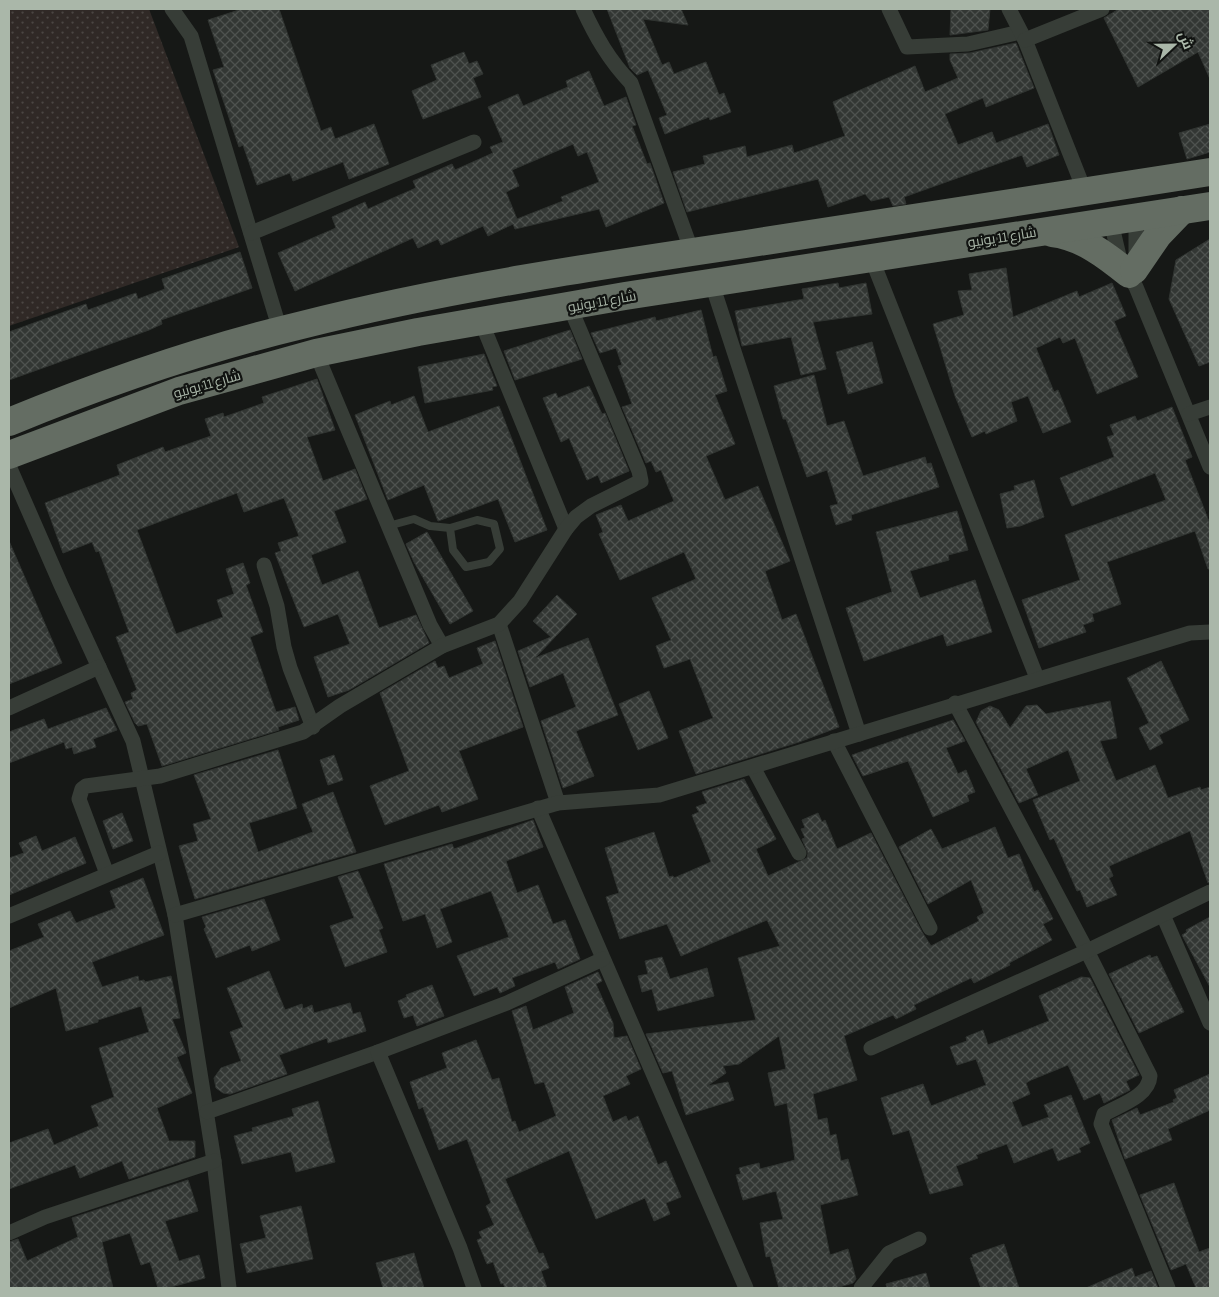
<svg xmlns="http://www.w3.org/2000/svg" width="1219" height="1297" font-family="'Sofia Sans Condensed',Cairo,sans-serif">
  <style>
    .grass { fill: url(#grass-dots) }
    .building { fill: url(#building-cross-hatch); stroke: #303431; fill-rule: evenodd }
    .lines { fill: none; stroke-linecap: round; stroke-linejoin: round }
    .lane { stroke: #373d37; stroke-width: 8 }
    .street { stroke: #373d37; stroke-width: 15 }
    .highway { stroke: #646d63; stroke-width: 28 }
    .labels { text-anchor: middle; stroke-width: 4.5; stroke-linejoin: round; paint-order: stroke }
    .street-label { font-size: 14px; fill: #aab7a9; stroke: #111311 }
  </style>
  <defs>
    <pattern id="grass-dots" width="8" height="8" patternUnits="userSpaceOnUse" patternTransform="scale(1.25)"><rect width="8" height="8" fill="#302926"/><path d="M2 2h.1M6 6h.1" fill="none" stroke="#4b4643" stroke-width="1.8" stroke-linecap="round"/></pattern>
    <pattern id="building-cross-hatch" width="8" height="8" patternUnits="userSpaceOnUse" patternTransform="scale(1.25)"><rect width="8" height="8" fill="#333734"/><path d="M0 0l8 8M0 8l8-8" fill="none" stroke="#4e524f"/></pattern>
  </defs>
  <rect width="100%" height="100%" fill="#161816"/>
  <polygon class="grass" points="9,9 149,9 239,247 9,326"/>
  <g class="building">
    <polygon points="242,9 279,9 321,131 331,127 335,139 374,124 389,164 349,179 343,162 293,181 290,173 257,185 243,145 239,147 213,70 224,67 208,20"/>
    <polygon points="607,9 681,9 688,25 643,19 662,65 669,62 674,74 706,62 719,95 724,93 731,112 710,120 709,117 665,134 659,118 667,115 648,70 637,75 630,68"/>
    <polygon points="951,9 990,9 988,30 950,35"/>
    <polygon points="1119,9 1210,9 1210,79 1198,52 1138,87 1104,18"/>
    <polygon points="1016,43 1034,88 986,107 983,98 945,114 958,145 992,132 996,143 1048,124 1059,155 1027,167 1022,155 904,197 906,204 893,206 889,197 871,201 865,194 828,207 818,179 687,212 673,172 705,164 703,156 745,146 747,157 792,145 794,153 845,136 833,102 915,66 925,92 958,78 950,60 950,54 970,53"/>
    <polygon points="464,52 469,64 477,61 483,74 473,78 481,97 423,119 412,91 437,80 431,65"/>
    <path d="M589,71L604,106L626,97L636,125L632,126L647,164L650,163L664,203L606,227L599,209L515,229L513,224L488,236L483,226L441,245L438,239L418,248L413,238L295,291L278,253L336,228L332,217L365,202L368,209L416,188L413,181L452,164L455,170L493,153L490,147L503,142L488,107L518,94L523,106L568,87L566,81ZM573,144L578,156L587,152L599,182L561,197L563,201L517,219L506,192L519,186L512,170Z"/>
    <polygon points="1210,124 1210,152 1187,159 1179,133"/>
    <polygon points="1210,239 1210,362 1199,366 1169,299 1176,260"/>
    <polygon points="240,252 252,288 161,320 162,324 149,330 9,380 9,332 86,304 88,310 136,293 138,299 165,289 162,279"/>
    <polygon points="1006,268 1013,317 1077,291 1079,297 1112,283 1126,316 1114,321 1138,377 1097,394 1075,338 1063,343 1060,337 1036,348 1054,392 1058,390 1071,422 1043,433 1028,396 1011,402 1017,421 986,434 985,431 972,437 955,396 933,324 964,315 958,291 972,290 969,274"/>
    <polygon points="838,283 839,288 866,283 872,314 813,322 826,369 801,375 791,337 742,346 735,311 804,299 802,289"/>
    <polygon points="701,310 713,357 716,356 727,391 715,395 735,444 706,456 725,500 758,486 790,561 765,571 782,620 796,614 839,727 799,742 696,774 679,731 713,718 690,659 664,668 656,646 671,640 652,598 696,579 684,552 620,580 599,534 603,532 596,515 621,505 628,521 674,501 661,470 656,472 651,461 646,463 622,407 632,404 618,366 622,365 616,348 600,353 591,333 655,317 656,321"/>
    <polygon points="570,330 582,359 515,380 504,351"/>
    <polygon points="872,342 883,383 848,394 836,352"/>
    <polygon points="484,354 497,386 492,387 493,390 425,403 418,367"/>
    <polygon points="814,375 827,426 844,421 863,476 925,457 927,464 931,463 939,487 851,515 852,520 836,525 830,506 838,504 827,470 807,477 786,419 783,419 774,386"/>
    <polygon points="317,379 335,430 307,437 323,481 355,469 367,499 334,511 346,542 311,555 322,585 358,571 379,628 416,615 429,643 349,690 328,697 314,657 350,644 338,614 304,627 275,553 281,551 278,543 299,536 284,498 244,512 237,493 137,530 176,634 223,617 217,600 234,594 226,569 243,563 250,583 246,585 263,632 250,637 276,712 295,707 299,720 278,727 279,730 162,766 147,724 138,726 135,723 125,702 133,699 131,693 137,690 116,637 129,632 99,551 96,552 92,542 63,553 45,503 120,475 117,465 163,447 165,452 211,436 205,419 223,413 224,417 264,403 262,397"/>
    <polygon points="589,386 602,414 605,413 629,471 601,483 598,475 587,480 569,438 561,442 543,398 556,393 558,398"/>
    <polygon points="414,396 428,432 499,406 547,530 515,542 498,499 438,521 424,485 388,500 355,415 390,401 391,405"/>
    <polygon points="1172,407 1192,457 1185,460 1210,524 1210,569 1208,569 1195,531 1107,562 1121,604 1092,614 1094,621 1083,625 1086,632 1039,648 1022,600 1080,580 1065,535 1166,500 1155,473 1072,506 1060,478 1114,457 1107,437 1114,435 1110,425 1135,416 1137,421"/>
    <polygon points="1034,480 1044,517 1020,526 1007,528 1000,494 1015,490 1014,486"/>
    <polygon points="957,511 968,550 948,555 949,560 910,571 920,598 975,580 992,632 947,646 943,634 864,661 846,608 892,592 876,532"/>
    <polygon points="427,532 473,611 450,624 414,562 406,544"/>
    <polygon points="9,541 62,663 9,684"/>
    <polygon points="557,595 577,614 535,658 588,638 618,715 576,731 594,776 563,788 541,721 576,707 563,673 530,687 518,651 551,637 533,621"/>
    <polygon points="495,641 523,727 459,751 478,799 442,812 439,805 385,825 370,786 409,771 380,693 435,661 438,668 444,666 449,678 483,664 477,648"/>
    <polygon points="1161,661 1189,720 1159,735 1163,743 1150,750 1139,728 1149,723 1127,678"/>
    <polygon points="649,691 668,738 638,750 619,704"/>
    <polygon points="1110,701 1117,738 1100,741 1116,781 1155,765 1168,798 1200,787 1201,790 1210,787 1210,882 1208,883 1190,831 1109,866 1113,876 1109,878 1117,895 1087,907 1080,890 1077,891 1054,838 1050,840 1033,800 1080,781 1068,750 1026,769 1038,795 1019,803 976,722 981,711 990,706 999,710 1010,728 1026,706 1037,705 1046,714"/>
    <polygon points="106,708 117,730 93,739 96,747 74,754 72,747 66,749 64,742 9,763 9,732 44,719 48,729"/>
    <polygon points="953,720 965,741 946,748 958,774 966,770 975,792 967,795 969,801 933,817 908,761 863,776 852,755"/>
    <polygon points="278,750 297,808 249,823 258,852 313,832 302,804 333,792 356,852 195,899 179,846 198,841 193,824 211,819 194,775"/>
    <polygon points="334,755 343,780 328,785 320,760"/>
    <polygon points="744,779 776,839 756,849 768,876 807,858 808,853 802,839 805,838 801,829 805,828 802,820 818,813 822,822 825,820 837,849 871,833 922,932 931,946 979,921 977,917 984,913 971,880 928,904 899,847 931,829 942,849 995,827 1008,858 1019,854 1034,892 1038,890 1053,919 1043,924 1052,940 1009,963 1010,965 974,983 971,978 914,1005 916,1009 896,1019 893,1015 844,1036 857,1080 813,1094 818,1120 827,1118 830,1136 836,1134 841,1161 848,1159 858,1195 820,1205 830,1255 848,1249 856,1279 853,1283 836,1288 779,1288 770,1256 766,1257 760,1223 783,1219 776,1191 743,1200 736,1175 741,1174 739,1168 759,1163 760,1169 795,1160 787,1103 775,1106 768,1073 786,1069 779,1036 739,1064 723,1066 726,1073 707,1086 728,1082 734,1100 686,1115 672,1071 663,1073 646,1034 756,1020 738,958 780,946 767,920 681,956 667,924 620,939 606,897 619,893 605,848 654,832 669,877 673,876 674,878 711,862 692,815 699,812 696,807 707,803 702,792"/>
    <polygon points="122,813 133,841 113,849 103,821"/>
    <polygon points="533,820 543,847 506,861 517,893 538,885 553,924 565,920 580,959 558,969 555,962 512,978 515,986 500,993 497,987 474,996 457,956 509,937 491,891 440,909 452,942 437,948 425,914 403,921 384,864 452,844 454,849"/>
    <polygon points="36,836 42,851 75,837 86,863 9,895 9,858 24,853 19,843"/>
    <polygon points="358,871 383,928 379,930 387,952 345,967 330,926 354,918 338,877"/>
    <polygon points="143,878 164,935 92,962 102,987 138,976 139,981 144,980 145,982 171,976 180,1018 172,1019 186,1053 177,1057 192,1093 157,1108 169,1141 195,1141 195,1157 129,1179 122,1161 80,1178 75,1165 9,1189 9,1143 48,1129 54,1145 99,1126 91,1106 114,1097 99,1048 149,1032 141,1006 98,1020 98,1022 66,1031 56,988 9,1008 9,951 44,937 38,924 70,911 76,923 116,908 110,891"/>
    <polygon points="264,899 280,940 252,951 250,945 216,958 204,929 206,927 202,917"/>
    <polygon points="1210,917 1210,987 1182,935 1187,932 1186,930"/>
    <polygon points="1150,955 1151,958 1157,956 1184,1012 1139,1033 1109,974"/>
    <polygon points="662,957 670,979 707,968 714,996 658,1011 652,989 642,992 638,976 648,974 645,961"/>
    <polygon points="269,971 285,1010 302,1004 303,1009 312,1005 314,1013 350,1003 353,1014 360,1012 366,1031 328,1043 327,1038 279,1055 287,1074 230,1094 223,1093 216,1088 214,1078 221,1068 241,1061 230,1032 243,1027 227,988"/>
    <polygon points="598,972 602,981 596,984 613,1023 614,1038 627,1036 641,1069 626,1076 630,1084 603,1096 613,1122 626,1116 628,1121 638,1116 658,1165 666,1161 681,1197 666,1203 670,1214 654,1221 645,1198 596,1219 569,1151 505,1179 539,1254 543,1253 549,1268 541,1271 547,1288 505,1288 503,1283 501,1284 493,1262 487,1264 477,1240 482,1238 479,1232 494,1225 486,1206 491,1203 467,1139 439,1150 423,1107 419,1109 410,1082 447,1068 442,1053 476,1040 492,1080 499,1078 512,1122 515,1121 519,1132 556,1116 544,1082 535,1084 512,1011 526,1006 533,1030 574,1013 565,987"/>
    <polygon points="1081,977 1090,978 1139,1075 1126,1081 1130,1090 1104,1103 1100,1093 1084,1100 1068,1065 1031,1080 1026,1083 1030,1094 1012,1102 1022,1127 1049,1117 1044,1105 1071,1095 1090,1143 1079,1148 1081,1152 1058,1161 1053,1148 1014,1163 1007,1144 976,1155 978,1158 956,1166 963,1185 930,1194 909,1130 893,1135 881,1098 923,1084 931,1106 986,1085 976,1059 957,1065 950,1047 967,1041 966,1037 983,1030 988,1045 1049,1021 1039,996"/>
    <polygon points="432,985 444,1016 417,1026 413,1015 404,1018 398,1001 407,997 406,995"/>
    <polygon points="1210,1074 1210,1110 1168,1129 1172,1140 1125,1159 1112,1120 1137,1108 1140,1115 1174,1102 1173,1100 1177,1098 1174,1090"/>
    <polygon points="318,1101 335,1162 296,1172 291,1152 242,1164 234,1136 253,1131 252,1128 294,1116 292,1109"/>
    <polygon points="188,1180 198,1211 165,1221 179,1261 199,1255 205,1278 167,1288 158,1288 150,1262 141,1265 130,1233 102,1242 113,1288 9,1288 9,1242 18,1239 27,1261 78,1237 72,1218"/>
    <polygon points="1174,1183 1199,1252 1210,1248 1210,1288 1196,1288 1186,1264 1171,1270 1140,1195"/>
    <polygon points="301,1206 313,1259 247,1273 240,1244 266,1238 260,1216"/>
    <polygon points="1004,1244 1019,1288 981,1288 970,1258 973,1257 972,1255"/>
    <polygon points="414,1253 424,1288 383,1288 376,1263"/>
    <polygon points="1132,1268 1135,1277 1151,1271 1158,1288 1086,1288"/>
    <polygon points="926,1273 930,1288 887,1288 886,1284"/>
  </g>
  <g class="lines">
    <polyline class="lane" points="388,526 414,519 430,526 450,528 477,520 494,524 500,549 489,562 466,567 453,550 450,528"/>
    <g class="street">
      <polyline points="172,9 191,36 280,330"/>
      <path d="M583,9C596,37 609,60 631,83L692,252"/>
      <polyline points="889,9 907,47 968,44 1020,32"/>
      <polyline points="1009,9 1025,40 1085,192"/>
      <polyline points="1025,40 1102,9"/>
      <polyline points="1111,222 1120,260 1136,287 1210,467"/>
      <polyline points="251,233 474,142"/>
      <polyline points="871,257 1037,678"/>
      <polyline points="1136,262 1136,218"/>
      <polyline points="712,284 859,734"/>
      <polyline points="481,321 566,529"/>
      <polyline points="316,353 430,625 442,646"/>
      <polyline points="1189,414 1210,407"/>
      <polyline points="9,466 61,585 133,741 175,915 214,1161 229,1288"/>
      <polyline points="264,565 277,606 284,647 290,668 313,727"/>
      <polyline points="499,624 558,803"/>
      <path d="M955,703L1087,951L1150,1076C1149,1096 1120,1105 1104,1114L1101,1124L1168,1288"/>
      <polyline points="9,708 99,667"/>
      <polyline points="834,741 930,928"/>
      <polyline points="753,767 799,853"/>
      <polyline points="538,808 746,1288"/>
      <polyline points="107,874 79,799 82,789 86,786 160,776 303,732 340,706 442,646 499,624 520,601 566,529 576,517 591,506 641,481 639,471 570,307"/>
      <polyline points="175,915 558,803 659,795 1190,633 1210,632"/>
      <polyline points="1163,915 1210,1023"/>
      <polyline points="9,916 159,853"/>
      <polyline points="871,1048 1087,951 1210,892"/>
      <polyline points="207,1112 378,1052"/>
      <polyline points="9,1233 45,1217 214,1161"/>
      <polyline points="474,1288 460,1248 378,1052 507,1003 603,959"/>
      <polyline points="861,1288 889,1253 919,1239"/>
    </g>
    <g class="highway">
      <path d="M1052,233C1081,236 1107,256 1129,274"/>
      <polyline points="1134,270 1158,235 1182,210"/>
      <path d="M9,422C104,383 202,349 302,325C448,288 597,266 746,244C901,220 1056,197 1210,172"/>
      <polyline points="9,455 179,391 316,353 418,332 625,296 1210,206"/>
    </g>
  </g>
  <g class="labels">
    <g class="street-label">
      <text transform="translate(1002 237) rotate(-9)" y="5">شارع 11 يونيو</text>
      <text transform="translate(602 301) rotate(-10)" y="5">شارع 11 يونيو</text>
      <text transform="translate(207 384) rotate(-16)" y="5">شارع 11 يونيو</text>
    </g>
  </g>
  <rect width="1219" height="1297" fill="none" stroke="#aab7a9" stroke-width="20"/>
  <g transform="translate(1174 45) rotate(68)" stroke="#111311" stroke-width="4" paint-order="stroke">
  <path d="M0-4L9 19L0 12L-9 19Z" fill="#aab7a9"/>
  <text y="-8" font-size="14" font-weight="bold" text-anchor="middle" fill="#aab7a9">ش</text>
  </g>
</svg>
